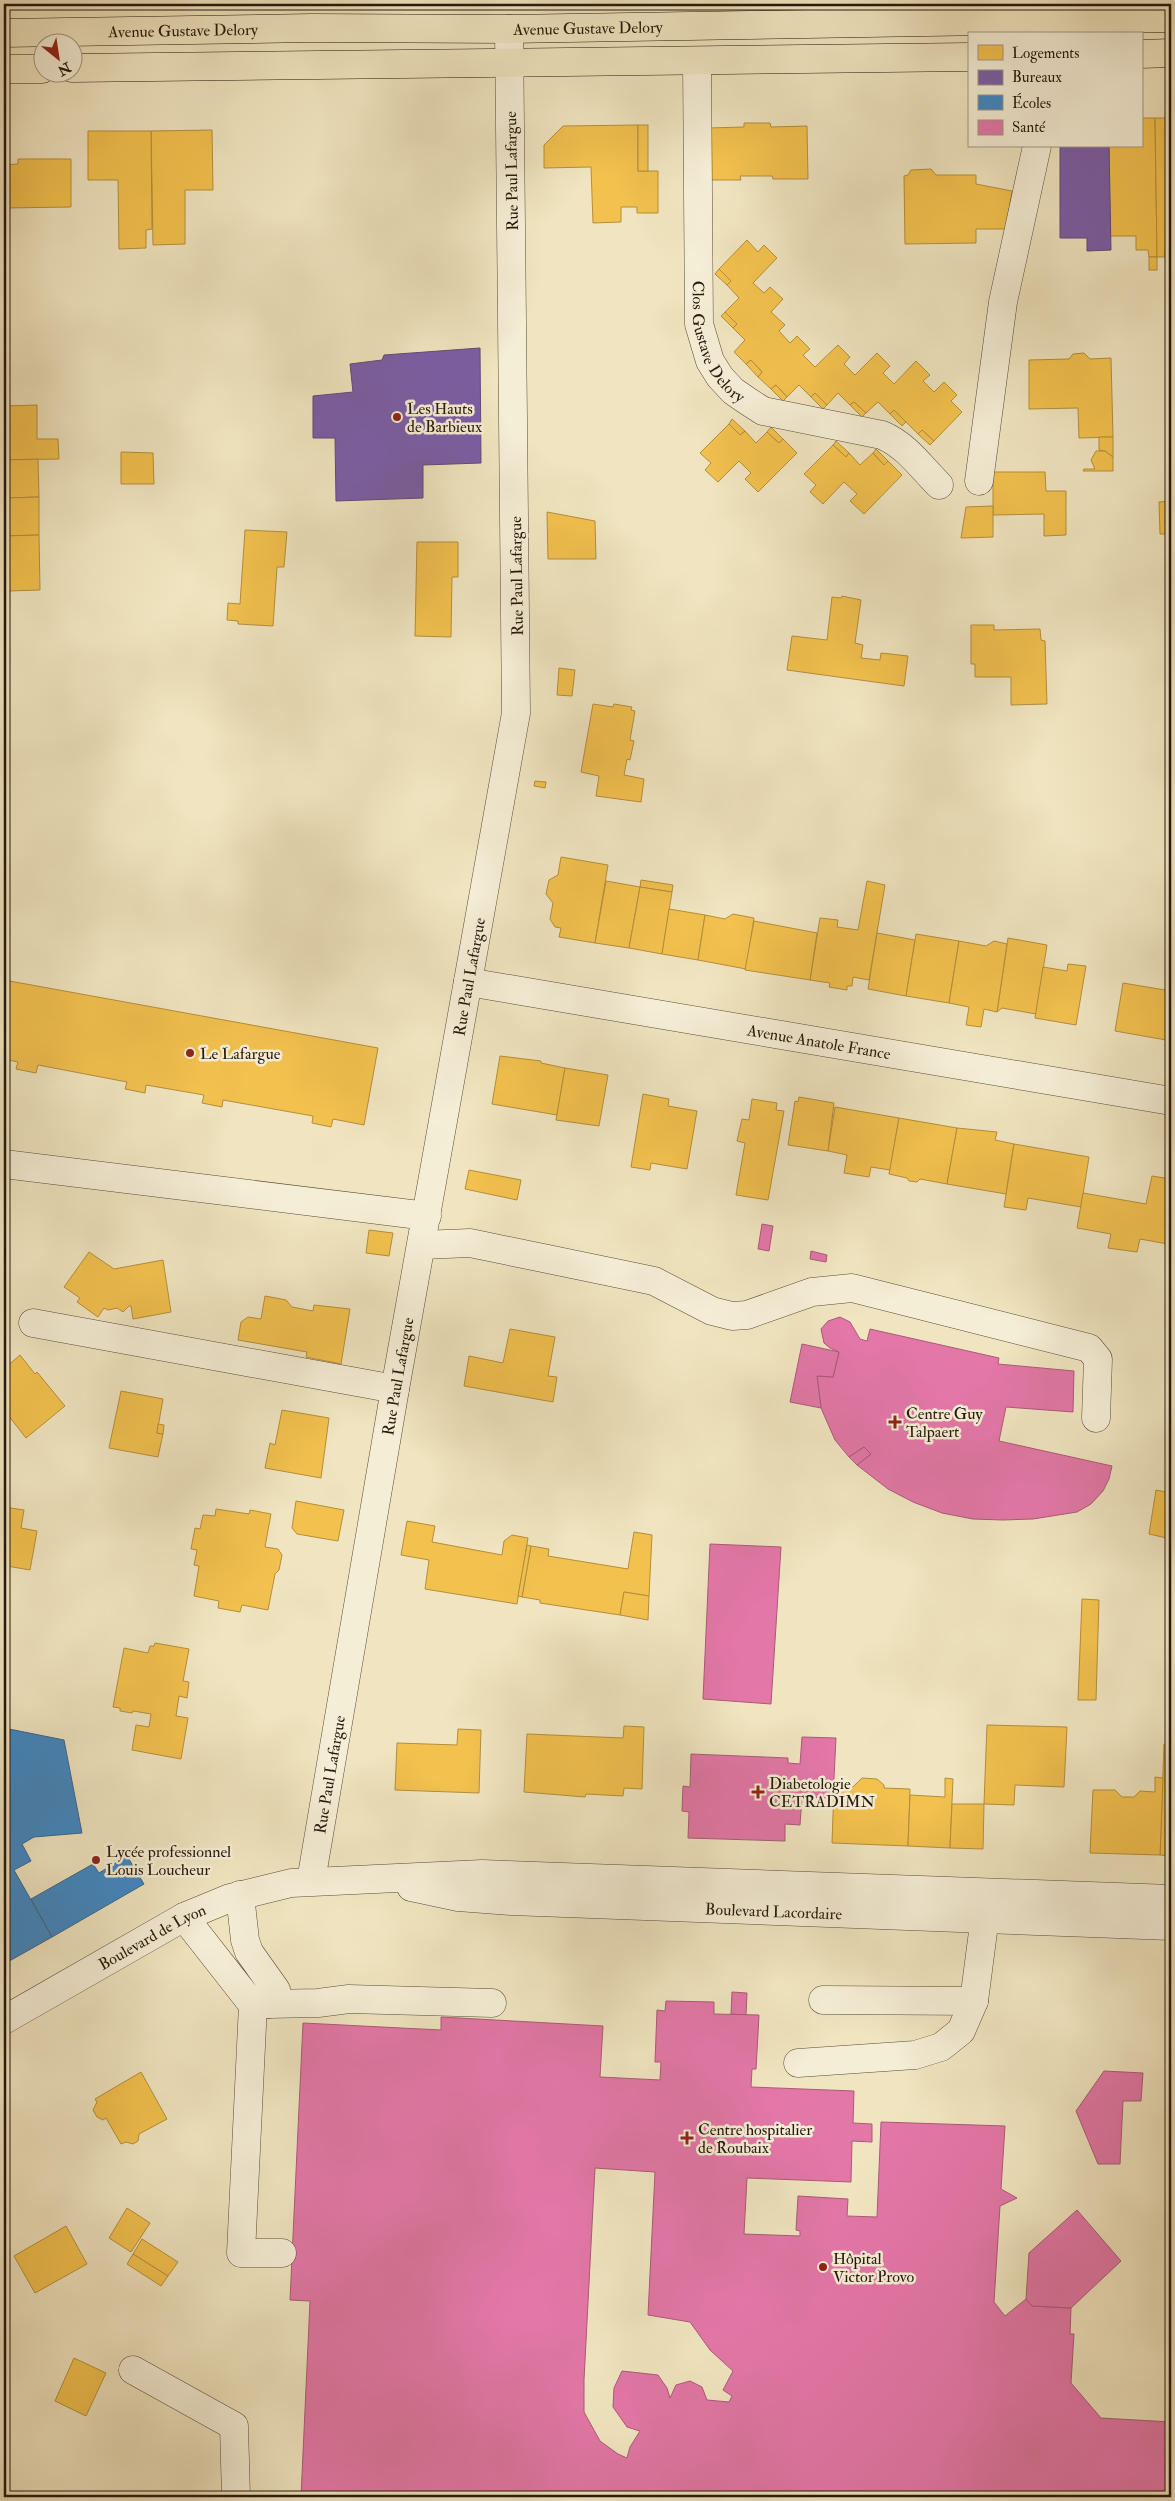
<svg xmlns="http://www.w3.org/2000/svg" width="1175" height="2501" font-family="'IM FELL Double Pica',serif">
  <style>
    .homes { fill: #f2c14e; stroke: #b58e3a }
    .offices { fill: #7b5ea7; stroke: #624978 }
    .schools { fill: #3f88c5; stroke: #38668d }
    .health { fill: #e377a8; stroke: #aa5a79; fill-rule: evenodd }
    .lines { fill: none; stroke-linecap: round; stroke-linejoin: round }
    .minor-casing { stroke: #584b38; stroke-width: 29 }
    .major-casing { stroke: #26180b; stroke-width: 29 }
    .minor { stroke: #f5eed6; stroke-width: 28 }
    .major { stroke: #f0e5c0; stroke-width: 28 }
    .poi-dot { fill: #8f2418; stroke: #f5eed6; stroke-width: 2 }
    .labels { text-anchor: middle; stroke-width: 5; stroke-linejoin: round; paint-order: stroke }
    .street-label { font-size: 16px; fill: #26180b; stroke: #f5eed6 }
    .poi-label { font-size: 16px; fill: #26180b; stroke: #f5eed6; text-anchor: start }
  </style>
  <rect width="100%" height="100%" fill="#f0e5c0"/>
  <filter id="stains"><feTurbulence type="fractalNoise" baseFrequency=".004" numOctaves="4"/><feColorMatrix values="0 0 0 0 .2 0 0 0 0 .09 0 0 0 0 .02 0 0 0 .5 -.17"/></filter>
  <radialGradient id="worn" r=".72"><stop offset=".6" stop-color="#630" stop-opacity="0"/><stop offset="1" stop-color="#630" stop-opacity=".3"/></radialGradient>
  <g class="homes">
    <polygon points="1141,118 1155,118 1157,257 1149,257 1148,250 1136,250 1136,236 1110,236 1109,146 1141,146"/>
    <polygon points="1155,118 1171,118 1171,249 1165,250 1165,257 1157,257"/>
    <polygon points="744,123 770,123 771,127 807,126 808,179 773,179 772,176 740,176 741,180 709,180 708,128 744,127"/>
    <polygon points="638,125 638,171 658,171 658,213 637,213 637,207 621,207 621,222 593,223 591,167 544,168 544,145 563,126"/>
    <rect x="638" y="125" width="10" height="46"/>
    <polygon points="212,130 213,190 185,190 185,244 153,245 151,131"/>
    <polygon points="88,131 151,131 152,229 146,230 146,248 119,249 118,180 88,180"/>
    <polygon points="18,159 71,159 71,207 4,208 4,165 18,164"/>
    <polygon points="931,169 936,175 976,175 976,184 1012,191 1006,229 976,229 976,243 905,244 904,176 908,175 911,170"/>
    <polygon points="747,240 758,252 764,245 777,258 753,283 764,293 770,287 783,299 771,312 785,325 779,331 790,343 797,336 810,349 803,355 815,367 838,345 850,357 844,364 855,375 877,353 890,366 883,373 894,384 916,361 930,375 923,381 934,392 944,382 957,395 951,401 962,412 934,441 922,430 918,434 894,410 890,414 878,402 866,413 854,402 850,405 838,393 827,405 815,393 811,397 799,385 787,397 776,385 771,389 758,377 762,372 751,360 746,364 734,352 745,340 733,328 737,324 725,312 739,298 727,285 731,281 719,269"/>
    <rect x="1149" y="257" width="8" height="13"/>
    <polygon points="719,269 731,281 727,285 715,274"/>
    <polygon points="725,312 737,324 733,328 721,316"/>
    <polygon points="1084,353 1090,359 1111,358 1113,437 1079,438 1078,408 1029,409 1029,360 1069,359 1073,354"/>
    <polygon points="751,360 762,372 758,377 746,364"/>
    <polygon points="776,385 787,397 783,401 771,389"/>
    <polygon points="815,393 827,405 823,409 811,397"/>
    <polygon points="854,402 866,413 862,417 850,405"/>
    <polygon points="37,405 37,439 58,439 59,459 4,460 4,406"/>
    <polygon points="894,410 906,422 902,426 890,414"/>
    <polygon points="732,419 745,431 740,435 729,424"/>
    <polygon points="729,424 740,435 745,431 756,443 767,432 779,443 783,439 797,453 758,492 745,479 751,473 739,461 718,482 705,470 711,463 700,453"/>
    <polygon points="771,427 783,439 779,443 767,432"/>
    <polygon points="922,430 934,441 930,445 918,434"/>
    <polygon points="1099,437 1113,437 1113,457 1105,451 1099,450"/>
    <polygon points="836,441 849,453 846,457 833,445"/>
    <polygon points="833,445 846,457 849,453 860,465 873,453 884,465 888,461 902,475 864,514 850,501 857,494 844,482 823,504 810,492 816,485 804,474"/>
    <polygon points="876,449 888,461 884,465 873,453"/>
    <polygon points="1096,451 1105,451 1113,457 1113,471 1083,471 1084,469 1095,469 1091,460"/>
    <polygon points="121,452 153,453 154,484 121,484"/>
    <polygon points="38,459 39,497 4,498 4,460"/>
    <polygon points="993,472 1045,472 1046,491 1066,491 1066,535 1044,536 1044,514 993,515"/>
    <polygon points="39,497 39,535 4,536 4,498"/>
    <polygon points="1171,501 1171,534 1160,534 1159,502"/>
    <polygon points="993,506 993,537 961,538 966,507"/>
    <polygon points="547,512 595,521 596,559 548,559"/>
    <polygon points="245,530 287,532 284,567 277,567 273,626 238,624 238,621 227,620 228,603 240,604"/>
    <polygon points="39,535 40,590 8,591 8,575 4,575 4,536"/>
    <polygon points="417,542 458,542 458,577 452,577 451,637 415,636"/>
    <polygon points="842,596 861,600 855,643 863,645 861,658 880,660 881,653 908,656 904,686 787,670 792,636 827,640 832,597 841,598"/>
    <polygon points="971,625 994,625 994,630 1040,629 1041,640 1045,641 1047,704 1011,705 1011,677 975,677 975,664 971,664"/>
    <polygon points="559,668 575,670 572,696 557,695"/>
    <polygon points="593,704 613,707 614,704 632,707 631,710 635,711 630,740 634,741 630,760 627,759 624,775 644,779 641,802 596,796 599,776 581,772"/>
    <polygon points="535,781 546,782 545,788 534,786"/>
    <polygon points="561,857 608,865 595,943 559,937 561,928 555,927 550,919 553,903 546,894 549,880 558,875"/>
    <polygon points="641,880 673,885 672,892 640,887"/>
    <polygon points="606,881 640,887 629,948 595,943"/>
    <polygon points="867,881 885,885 869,980 853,977 852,986 847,986 847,990 829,987 830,983 810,980 820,918 838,920 837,927 858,930"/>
    <polygon points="640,887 672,892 662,954 629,948"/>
    <polygon points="669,909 705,915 698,960 662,954"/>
    <polygon points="733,914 754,918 746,969 698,960 705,915 725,919"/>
    <polygon points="754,921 817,933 810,980 745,970"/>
    <polygon points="877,933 915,940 906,996 868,989"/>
    <polygon points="916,934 959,941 949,1003 906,996"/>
    <polygon points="1008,938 1047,945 1036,1014 1002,1008 997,1012"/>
    <polygon points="959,941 986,946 994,941 1007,944 997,1012 984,1009 981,1027 966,1025 969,1007 949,1003"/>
    <polygon points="1068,964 1086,966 1076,1025 1035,1018 1043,967 1067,971"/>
    <polygon points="4,980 378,1048 364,1125 333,1119 331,1127 312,1123 313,1116 223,1100 222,1107 202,1103 204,1095 146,1085 145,1093 125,1089 127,1082 38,1065 36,1073 16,1069 18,1062 4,1059"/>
    <polygon points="1123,983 1171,991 1171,1047 1165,1046 1166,1040 1115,1031"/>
    <polygon points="500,1056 541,1061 541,1063 565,1068 557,1115 492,1104"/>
    <polygon points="565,1068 608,1075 599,1126 556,1120"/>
    <polygon points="643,1094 669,1099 668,1106 697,1111 687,1169 651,1163 650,1170 631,1167"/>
    <polygon points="799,1097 834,1103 828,1151 788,1145 795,1101 798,1102"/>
    <polygon points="752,1099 777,1103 776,1110 784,1111 768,1200 736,1195 745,1143 737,1141 742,1119 749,1120"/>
    <polygon points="835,1107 899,1118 890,1170 871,1167 869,1177 844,1173 847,1155 828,1151"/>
    <polygon points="899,1118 957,1128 947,1184 920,1179 917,1182 909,1181 907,1178 889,1174"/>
    <polygon points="957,1128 997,1132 995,1140 1014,1144 1006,1194 947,1184"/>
    <polygon points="1014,1144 1089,1157 1081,1207 1028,1198 1026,1210 1004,1207"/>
    <polygon points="469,1170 521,1180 517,1200 465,1189"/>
    <polygon points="1152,1176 1171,1179 1171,1222 1168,1244 1140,1239 1137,1252 1108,1248 1111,1234 1077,1228 1083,1193 1146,1204"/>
    <polygon points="369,1230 393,1233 389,1256 366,1253"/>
    <polygon points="89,1252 114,1269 163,1260 171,1312 133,1319 131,1306 129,1306 123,1312 117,1308 108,1310 104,1308 98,1317 77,1302 80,1298 64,1287"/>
    <polygon points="265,1296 286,1300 292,1307 313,1311 314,1305 350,1309 341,1364 306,1357 307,1352 238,1340 241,1322 248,1317 261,1319"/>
    <polygon points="510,1329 555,1337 548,1376 557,1377 553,1402 464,1386 469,1356 503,1363"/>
    <polygon points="20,1355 35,1374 37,1372 65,1406 26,1438 4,1410 6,1408 4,1405 4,1369"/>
    <polygon points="121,1391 163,1399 157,1433 163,1434 158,1457 109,1448"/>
    <polygon points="282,1410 329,1418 321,1478 265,1468 270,1443 275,1445"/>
    <polygon points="158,1424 164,1425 163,1434 157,1433"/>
    <polygon points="1156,1490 1171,1493 1171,1539 1149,1534"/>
    <polygon points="296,1501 344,1510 338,1541 297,1534 292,1528"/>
    <polygon points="4,1507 24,1510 21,1528 37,1531 30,1570 7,1566 7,1570 4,1569"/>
    <polygon points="216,1509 249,1514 250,1510 271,1514 265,1547 278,1549 282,1555 279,1570 275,1574 268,1610 242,1605 240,1612 218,1608 219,1601 194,1596 199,1566 194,1565 197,1550 191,1549 195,1528 200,1529 203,1515 215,1516"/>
    <polygon points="407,1521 435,1526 432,1542 502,1555 504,1541 512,1535 528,1538 517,1604 425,1589 429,1560 401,1555"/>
    <polygon points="634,1532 652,1535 649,1596 624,1592 620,1615 540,1603 540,1600 522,1597 531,1546 549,1549 548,1556 628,1569"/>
    <polygon points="527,1545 531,1546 522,1597 518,1596"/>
    <polygon points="624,1592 649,1596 648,1620 620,1615"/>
    <polygon points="1082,1599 1099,1600 1096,1700 1078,1700"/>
    <polygon points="155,1643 189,1649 183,1681 189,1682 187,1698 179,1696 176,1716 188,1718 181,1759 132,1750 136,1725 149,1727 151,1714 133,1711 132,1713 120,1711 120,1708 113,1707 124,1648 148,1653 150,1646 154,1646"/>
    <polygon points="987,1725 1067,1727 1064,1787 1015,1785 1014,1805 984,1804"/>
    <polygon points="624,1726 644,1727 642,1789 624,1788 623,1796 586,1794 585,1797 524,1792 527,1734 623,1738"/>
    <polygon points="458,1729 481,1730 479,1793 395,1790 397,1743 457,1745"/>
    <polygon points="1164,1744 1171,1744 1171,1856 1160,1855"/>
    <polygon points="1155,1777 1163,1778 1160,1855 1090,1853 1093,1790 1115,1790 1122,1797 1134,1797 1140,1791 1155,1792"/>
    <polygon points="862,1778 877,1779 884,1785 884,1788 910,1789 908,1846 832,1843 834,1787 853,1787"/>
    <polygon points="945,1778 953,1779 950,1848 908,1846 910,1795 945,1797"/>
    <polygon points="952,1804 984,1804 983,1849 950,1848"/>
    <polygon points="141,2072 167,2119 139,2134 138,2141 133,2144 126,2142 121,2144 106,2118 103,2120 97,2117 93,2110 97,2102 95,2099"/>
    <polygon points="127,2208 150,2223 131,2252 109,2238"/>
    <polygon points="66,2226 87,2264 35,2293 14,2256"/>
    <polygon points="142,2239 178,2262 168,2276 133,2254"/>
    <polygon points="133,2254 168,2276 161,2286 127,2264"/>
    <polygon points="74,2358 106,2373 86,2416 55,2401"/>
  </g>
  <g class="offices">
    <polygon points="1060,146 1109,146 1111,250 1087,251 1087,238 1060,238"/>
    <polygon points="480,348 481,463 423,465 423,498 336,501 335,438 313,438 313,396 353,392 350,364 382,360 384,355"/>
  </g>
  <g class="schools">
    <polygon points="4,1728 64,1740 82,1833 34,1837 22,1844 31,1861 14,1870 52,1937 4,1964"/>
    <polygon points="127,1856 144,1884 52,1937 31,1899 93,1864 99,1873"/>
  </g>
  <g class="health">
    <polygon points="762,1224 773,1226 769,1251 758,1249"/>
    <polygon points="811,1251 827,1255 826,1262 810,1259"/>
    <polygon points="840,1317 850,1322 860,1339 867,1341 870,1329 999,1358 998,1364 1074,1371 1073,1412 1006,1407 999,1441 1112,1466 1109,1479 1103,1491 1091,1504 1077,1512 1033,1519 1003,1520 973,1519 942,1513 913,1502 888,1489 857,1465 871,1454 864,1447 849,1457 835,1440 821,1408 817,1376 833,1377 839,1352 830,1348 824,1343 821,1329 828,1321"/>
    <polygon points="802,1344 839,1352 833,1377 817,1376 821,1408 790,1402"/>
    <polygon points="864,1447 871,1454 857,1465 849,1457"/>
    <polygon points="710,1544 781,1547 771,1704 703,1699"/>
    <polygon points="802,1737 836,1738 833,1798 802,1797 800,1825 785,1824 785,1841 688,1838 689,1812 682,1811 683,1786 690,1787 691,1754 788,1758 788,1763 800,1764"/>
    <polygon points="732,1992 747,1993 746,2015 731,2014"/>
    <path d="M666,2001L714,2002V2014L759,2015L756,2069H752L751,2087L854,2091L853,2123L872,2124V2142L852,2141L851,2182L747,2178L744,2234L800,2236V2231L796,2230L798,2196L848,2199L847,2216L877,2217L881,2122L1005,2126L1001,2189L1017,2198L1000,2206L994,2302L1005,2316L1026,2299L1032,2306L1071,2308L1070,2334H1074L1071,2383L1101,2418L1171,2422V2497H301L310,2301L290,2300L303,2023L441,2030V2017L603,2026L600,2077L660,2080L661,2062H655L657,2010L665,2011ZM595,2168L655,2172L648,2315L690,2322L710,2350L733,2371L723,2390L732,2396L729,2402L707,2400L702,2387L690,2381L676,2385L670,2398L667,2388L658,2375L622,2371L614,2388L613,2407L627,2427L640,2431L630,2447L627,2458L618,2454L600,2441L584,2412V2380Z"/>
    <polygon points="1104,2071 1143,2073 1141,2101 1123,2101 1120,2164 1098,2164 1076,2111"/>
    <polygon points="1077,2210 1121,2261 1071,2308 1032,2306 1026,2299 1029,2253"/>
  </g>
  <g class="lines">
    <g class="minor-casing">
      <g id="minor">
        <path id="s1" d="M697,61L699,324L710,361L720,377L733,391L746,400L763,411L882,435C906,445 921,467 939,485"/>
        <polyline points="979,481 1003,302 1037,146"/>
        <path id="s2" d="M468,982L1171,1101"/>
        <polyline points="4,1164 427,1216"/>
        <polyline points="422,1245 470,1243 654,1281 712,1311 732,1316 747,1315 812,1292 852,1288 1089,1348 1098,1359 1096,1418"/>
        <polyline points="33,1323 395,1389"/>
        <path id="s3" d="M311,1881L395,1389L516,713L509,29"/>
        <path id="s4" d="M411,1887L458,1897L511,1901L1171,1926"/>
        <polyline points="184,1917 253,2005 268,2004 276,1990 249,1952 245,1940 240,1895"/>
        <polyline points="823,2000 974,2001"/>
        <polyline points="268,2004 318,2003 349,1999 492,2003"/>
        <polyline points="253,2005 241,2253 282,2253"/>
        <path id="s5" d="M4,2020L184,1917L230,1898L291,1883L482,1874L1171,1899"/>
        <polyline points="798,2063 915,2055 941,2047 961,2031 974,2001 987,1901"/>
        <polyline points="133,2370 234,2426 236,2497"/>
      </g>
    </g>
    <g class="major-casing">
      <g id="major">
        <path id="s6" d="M4,33L311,28L509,29L1171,18"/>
        <polyline points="1141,54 1171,53"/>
        <polyline points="72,68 969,57"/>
        <polyline points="4,69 42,69"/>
      </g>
    </g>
    <use href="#minor" class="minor"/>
    <use href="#major" class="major"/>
  </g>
  <g class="poi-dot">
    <circle cx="397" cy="417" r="5"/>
    <circle cx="190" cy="1053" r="5"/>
    <path d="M892.5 1414.5h5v5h5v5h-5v5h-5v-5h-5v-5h5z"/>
    <path d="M755.5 1784.5h5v5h5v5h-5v5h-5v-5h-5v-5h5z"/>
    <circle cx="96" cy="1860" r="5"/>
    <path d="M684.5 2130.5h5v5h5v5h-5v5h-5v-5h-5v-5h5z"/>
    <circle cx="823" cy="2267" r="5"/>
  </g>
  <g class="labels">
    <g class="street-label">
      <text dy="6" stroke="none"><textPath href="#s6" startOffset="584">Avenue Gustave Delory</textPath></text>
      <text dy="6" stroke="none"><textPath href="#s6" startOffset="179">Avenue Gustave Delory</textPath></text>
      <text transform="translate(511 171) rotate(-91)" y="6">Rue Paul Lafargue</text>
      <text dy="6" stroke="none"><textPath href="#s1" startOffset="286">Clos Gustave Delory</textPath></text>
      <text transform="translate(516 576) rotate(-91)" y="6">Rue Paul Lafargue</text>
      <text dy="6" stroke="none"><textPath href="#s3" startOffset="918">Rue Paul Lafargue</textPath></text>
      <text dy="6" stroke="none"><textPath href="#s2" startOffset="356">Avenue Anatole France</textPath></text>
      <text dy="6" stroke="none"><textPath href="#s3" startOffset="512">Rue Paul Lafargue</textPath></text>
      <text dy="6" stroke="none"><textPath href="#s3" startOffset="108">Rue Paul Lafargue</textPath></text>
      <text dy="6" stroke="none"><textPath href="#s4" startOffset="364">Boulevard Lacordaire</textPath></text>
      <text dy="6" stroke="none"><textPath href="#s5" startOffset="170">Boulevard de Lyon</textPath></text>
    </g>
    <g class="poi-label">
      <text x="407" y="414">Les Hauts<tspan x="407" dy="18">de Barbieux</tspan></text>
      <text x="200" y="1059">Le Lafargue</text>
      <text x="906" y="1419">Centre Guy<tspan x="906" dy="18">Talpaert</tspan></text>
      <text x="769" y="1789">Diabetologie<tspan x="769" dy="18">CETRADIMN</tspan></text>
      <text x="106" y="1857">Lycée professionnel<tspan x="106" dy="18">Louis Loucheur</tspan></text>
      <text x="698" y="2135">Centre hospitalier<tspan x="698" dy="18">de Roubaix</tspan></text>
      <text x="833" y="2264">Hôpital<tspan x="833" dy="18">Victor Provo</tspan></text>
    </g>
  </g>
  <rect width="1175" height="2501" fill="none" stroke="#f0e5c0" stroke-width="20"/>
  <rect x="5" y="5" width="1165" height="2491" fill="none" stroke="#26180b" stroke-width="2.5"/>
  <rect x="10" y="10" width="1155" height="2481" fill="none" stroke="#26180b"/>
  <rect x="968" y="32" width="175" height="115" fill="#f5eed6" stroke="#a29885"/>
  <rect x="978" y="45" width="25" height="15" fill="#f2c14e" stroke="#a29885"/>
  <text x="1012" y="58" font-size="15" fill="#26180b">Logements</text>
  <rect x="978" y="70" width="25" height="15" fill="#7b5ea7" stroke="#a29885"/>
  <text x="1012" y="82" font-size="15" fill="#26180b">Bureaux</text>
  <rect x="978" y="95" width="25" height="15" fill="#3f88c5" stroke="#a29885"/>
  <text x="1012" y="108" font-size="15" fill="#26180b">Écoles</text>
  <rect x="978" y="120" width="25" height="15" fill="#e377a8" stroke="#a29885"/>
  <text x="1012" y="132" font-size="15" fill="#26180b">Santé</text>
  <g transform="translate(58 58) rotate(150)"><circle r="24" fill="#f5eed6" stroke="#a29885"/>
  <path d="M0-4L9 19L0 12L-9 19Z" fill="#8f2418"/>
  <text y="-8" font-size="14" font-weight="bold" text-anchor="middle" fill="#26180b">N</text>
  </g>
  <rect width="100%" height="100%" filter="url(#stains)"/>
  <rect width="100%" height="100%" fill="url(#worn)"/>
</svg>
